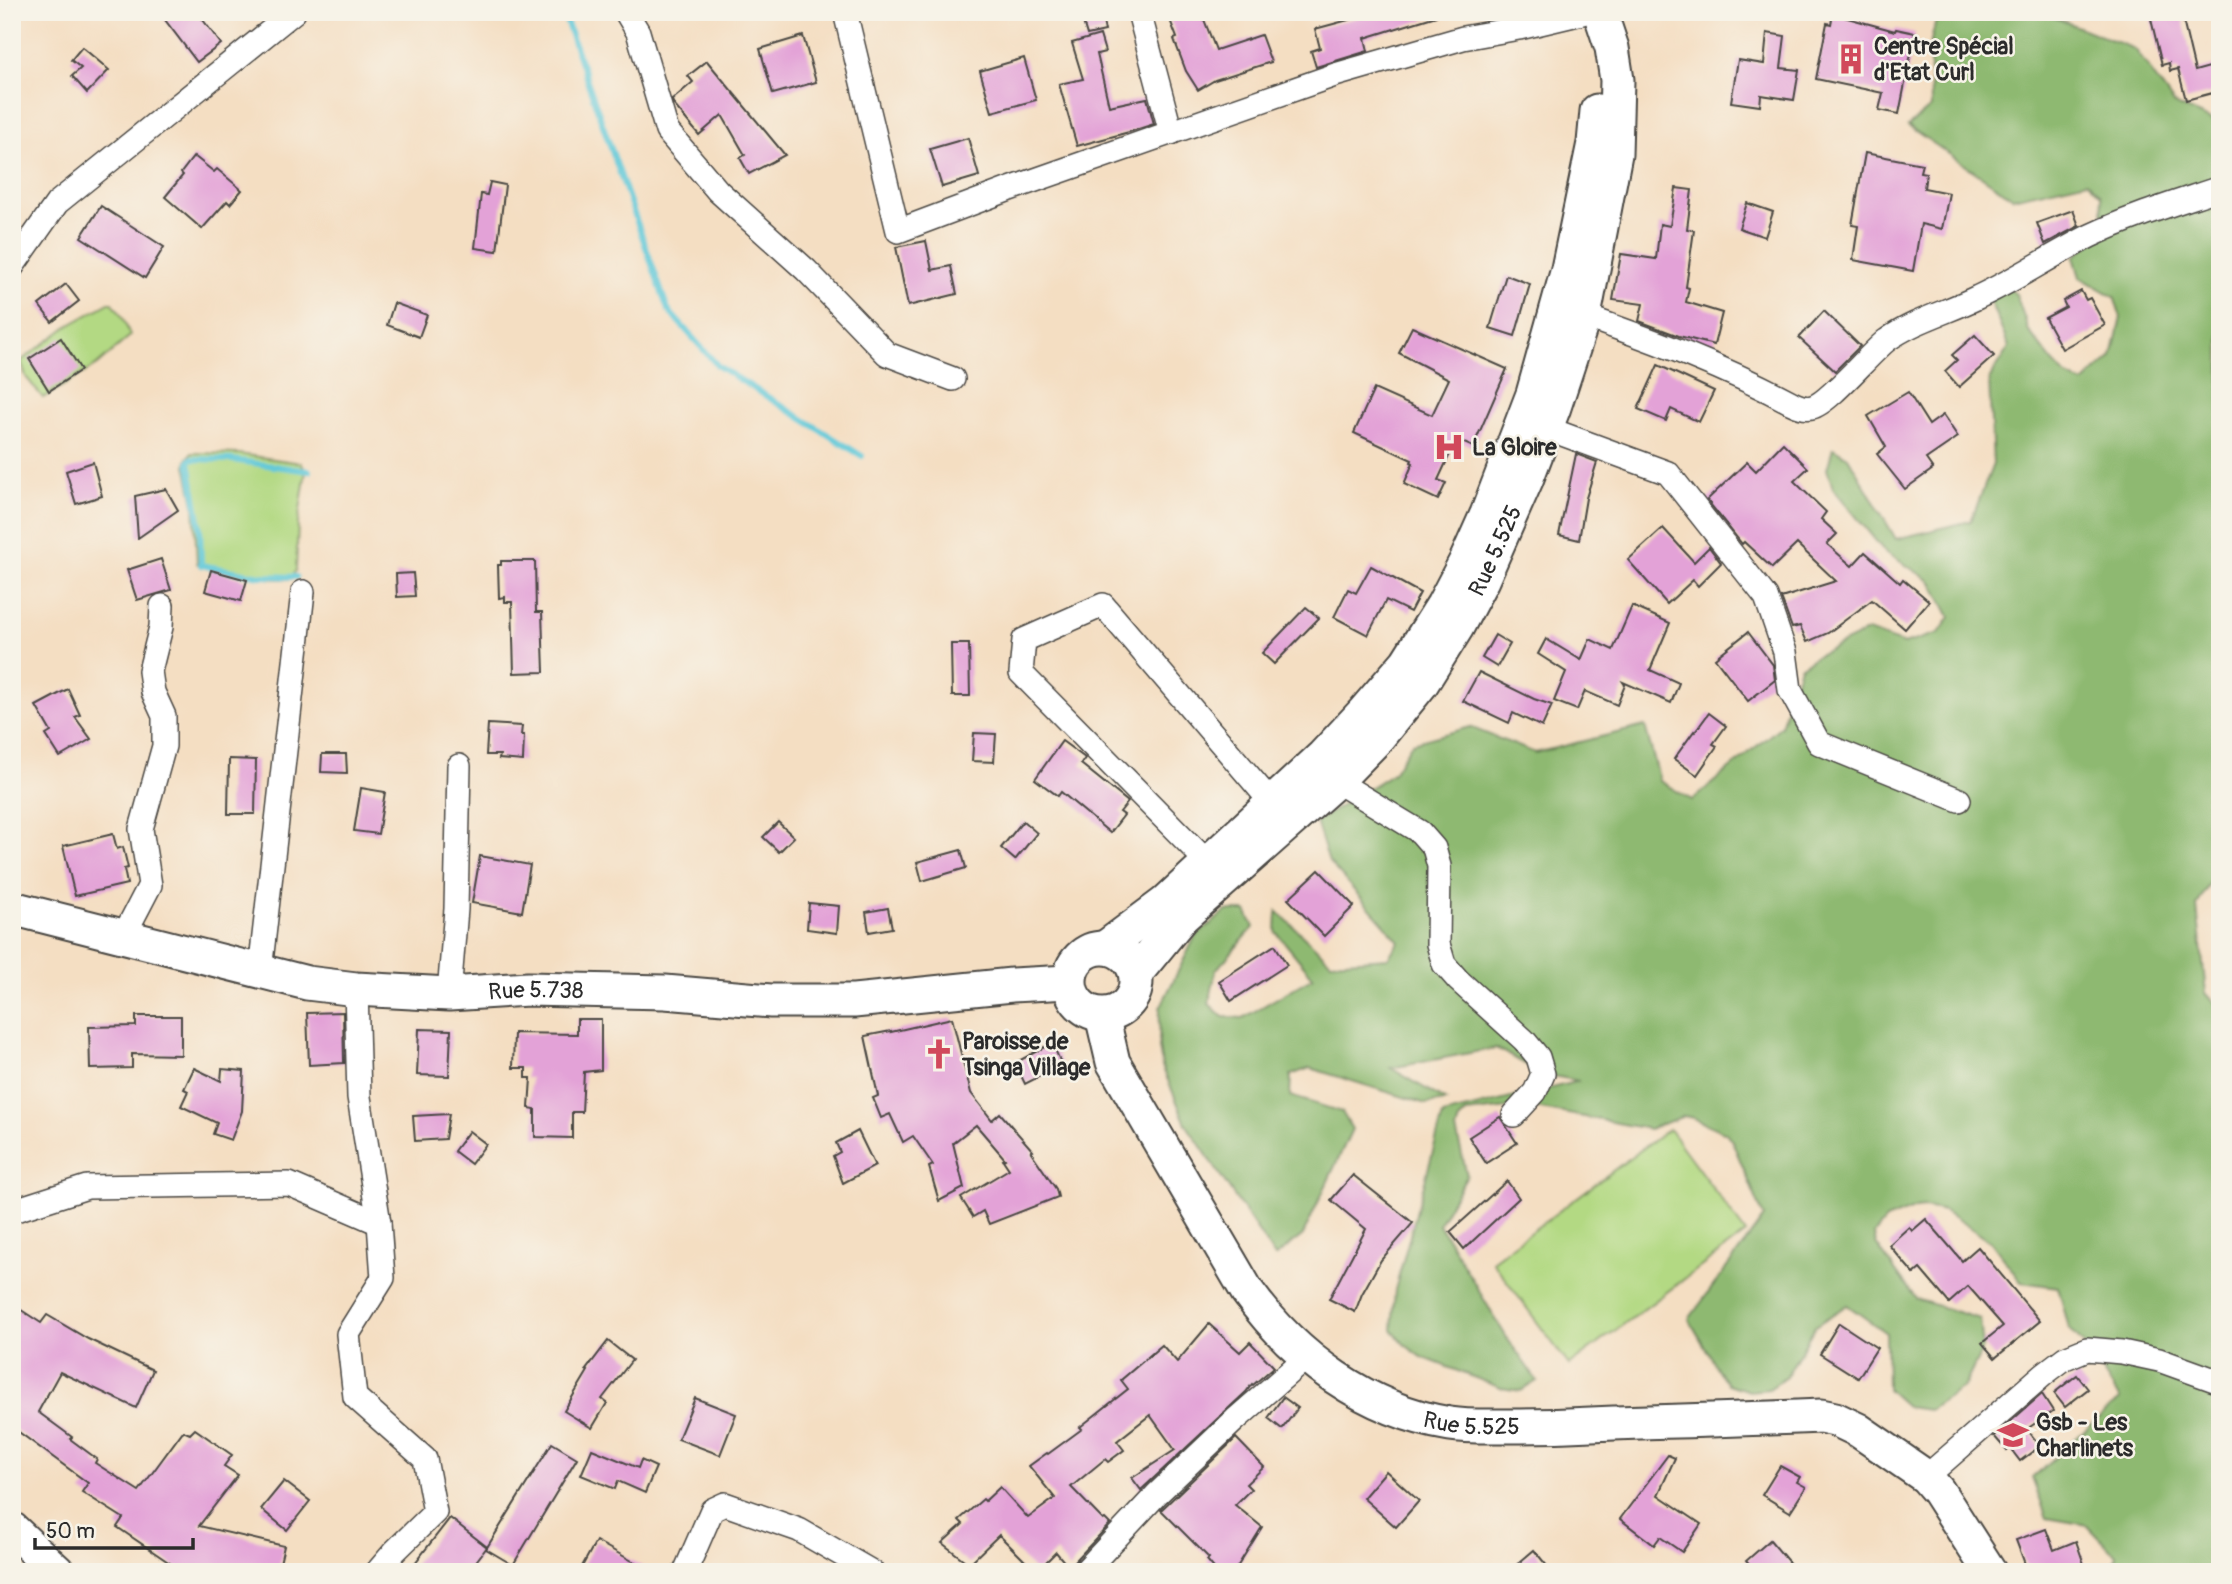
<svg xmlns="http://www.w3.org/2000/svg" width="2232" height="1584" font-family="Pangolin,sans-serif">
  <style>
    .green { fill: #b3d983; stroke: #6f8257; stroke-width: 2 }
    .forest { fill: #8eb971; stroke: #5c724e; stroke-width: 2 }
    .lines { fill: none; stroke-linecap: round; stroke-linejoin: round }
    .stream { stroke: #5ec8d8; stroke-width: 6 }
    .building { fill: #e3a2d7 }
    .street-casing { stroke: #494642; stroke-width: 26 }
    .secondary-casing { stroke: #494642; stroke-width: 37 }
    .street { stroke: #fff; stroke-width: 23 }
    .secondary { stroke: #fff; stroke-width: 33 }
    .labels { text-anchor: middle; stroke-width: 5; stroke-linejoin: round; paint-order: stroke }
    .poi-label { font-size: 23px; font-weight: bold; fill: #2b2b2b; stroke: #f7f3e8; text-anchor: start }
    .street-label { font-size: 23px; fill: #2b2b2b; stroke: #f7f3e8 }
  </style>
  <rect width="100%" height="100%" fill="#f7f3e8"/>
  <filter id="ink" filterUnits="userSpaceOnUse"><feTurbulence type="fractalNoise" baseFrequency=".0143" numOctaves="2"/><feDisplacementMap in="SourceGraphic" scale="14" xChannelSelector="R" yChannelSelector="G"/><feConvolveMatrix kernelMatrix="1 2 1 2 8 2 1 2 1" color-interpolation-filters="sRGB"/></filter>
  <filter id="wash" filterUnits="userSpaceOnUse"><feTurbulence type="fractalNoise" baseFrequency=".00686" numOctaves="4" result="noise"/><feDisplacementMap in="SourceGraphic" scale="28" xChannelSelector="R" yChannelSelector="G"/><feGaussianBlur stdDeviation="1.57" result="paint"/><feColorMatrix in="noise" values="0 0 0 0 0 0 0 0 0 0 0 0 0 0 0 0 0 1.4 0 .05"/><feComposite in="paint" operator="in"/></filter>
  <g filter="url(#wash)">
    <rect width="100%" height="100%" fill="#f4dec2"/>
    <g class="green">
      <path d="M109,303H113C121,313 126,323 130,336L97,365L43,398L26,377L21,361L68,326Z"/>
      <polygon points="192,453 239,454 301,463 306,471 298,523 296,570 291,579 274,579 200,566 197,563 194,504 186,465 187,459"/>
      <polygon points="1669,1129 1746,1233 1569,1365 1492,1261"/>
    </g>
    <polygon class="forest" points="1938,12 2053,12 2053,17 2135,49 2174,104 2216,122 2220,177 2220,868 2203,894 2197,906 2206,993 2220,1009 2220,1572 2112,1572 2116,1555 2087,1525 2047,1518 2032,1478 2120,1399 2088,1349 2069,1328 2058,1287 2021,1282 1991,1242 1945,1211 1925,1207 1916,1208 1886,1220 1874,1234 1876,1244 1916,1299 1980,1319 1983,1348 1964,1387 1929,1410 1907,1407 1887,1389 1886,1333 1847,1305 1815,1326 1786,1377 1769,1389 1749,1391 1728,1384 1722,1377 1689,1319 1764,1217 1732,1141 1726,1133 1693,1118 1684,1116 1649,1129 1525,1106 1466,1113 1459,1120 1456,1130 1467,1175 1439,1224 1507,1338 1537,1381 1521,1391 1501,1388 1422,1357 1405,1345 1392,1330 1395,1290 1443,1115 1579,1081 1543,1074 1496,1048 1391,1068 1446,1101 1426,1104 1310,1068 1291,1075 1290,1096 1342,1112 1352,1129 1303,1235 1275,1257 1186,1124 1162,1066 1159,1047 1160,1008 1195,937 1226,911 1246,911 1254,927 1216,970 1209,1004 1223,1017 1243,1018 1313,977 1276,932 1277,911 1331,962 1388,958 1399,941 1329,862 1316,822 1393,773 1412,743 1470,727 1535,753 1645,726 1660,781 1692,800 1781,726 1800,667 1816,656 1868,631 1904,644 1939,633 1950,617 1932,582 1884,551 1833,488 1827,469 1833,448 1848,457 1896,539 1971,521 1993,464 1989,380 2009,347 1987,294 2004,285 2016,294 2029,331 2053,362 2066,376 2083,383 2112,357 2121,317 2114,297 2080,277 2074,257 2104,232 2101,195 2087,181 2013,198 1908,126 1931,107 1930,45"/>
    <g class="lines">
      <g class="stream">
        <polyline points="563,12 668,310 718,366 862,456"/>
        <polyline points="296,577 261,576 201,565 200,526 189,462 191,459 232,460 309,471"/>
      </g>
    </g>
    <g id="blocks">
      <g class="building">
        <polygon points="159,12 197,12 221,44 197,62"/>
        <polygon points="1080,12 1101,12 1105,31 1087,35"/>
        <polygon points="1167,12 1201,12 1216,50 1261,35 1271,62 1215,80 1198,90 1186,71 1174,39 1177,38"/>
        <polygon points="1378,12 1435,12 1436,16 1365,38 1368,51 1316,67 1311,51 1320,48 1315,29"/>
        <polygon points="2163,12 2181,12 2195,71 2220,64 2220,91 2186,100 2178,69 2170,71 2169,63 2162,65 2150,15"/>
        <polygon points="1833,14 1895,31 1896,29 1915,33 1899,114 1879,110 1883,93 1816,79 1827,23 1831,24"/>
        <polygon points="1767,33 1785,36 1781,68 1799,70 1794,100 1761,95 1760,106 1731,102 1738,60 1764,64"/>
        <polygon points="1100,35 1105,52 1097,54 1109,106 1147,98 1154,124 1129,132 1077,146 1059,84 1083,79 1072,43"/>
        <polygon points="803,36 816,82 773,94 760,49"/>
        <polygon points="82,47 109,70 87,93 72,76 81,68 71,60"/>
        <polygon points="1024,58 1036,100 992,112 980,71"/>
        <polygon points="707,61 785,155 749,174 740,158 745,155 722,115 699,135 674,105 672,100 693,82 688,76"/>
        <polygon points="968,138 979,176 942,187 930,149"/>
        <polygon points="1865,153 1922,164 1920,172 1926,173 1924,188 1949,193 1942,229 1921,224 1913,271 1853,260 1858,226 1852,225"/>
        <polygon points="194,156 214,172 217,169 242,190 230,204 227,201 202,229 165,197 183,175 181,173"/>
        <polygon points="490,182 505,185 497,251 475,248 481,194 487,195"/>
        <polygon points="1676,188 1692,190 1687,229 1694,230 1686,287 1689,288 1686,302 1722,313 1714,345 1679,336 1639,321 1643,304 1613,300 1621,254 1656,259 1660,224 1670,226"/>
        <polygon points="1747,203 1773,212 1765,237 1739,228"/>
        <polygon points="101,206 164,247 145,278 81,237"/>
        <polygon points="2073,210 2079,226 2045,244 2037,223"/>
        <polygon points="926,241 932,270 951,266 957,294 908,306 896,247"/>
        <polygon points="1506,275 1530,284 1515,336 1490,328"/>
        <polygon points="66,284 79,301 52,322 39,305"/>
        <polygon points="2081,291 2086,300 2090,298 2105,325 2062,349 2045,318 2066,307 2063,301"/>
        <polygon points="394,303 427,315 419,337 387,325"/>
        <polygon points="1824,311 1860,346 1835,371 1799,338"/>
        <polygon points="1412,327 1507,369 1473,447 1462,442 1460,445 1455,443 1438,480 1446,483 1438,500 1404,484 1413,463 1411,462 1412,460 1354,433 1374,389 1432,415 1449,379 1399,353"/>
        <polygon points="1975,335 1994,356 1959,387 1945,371 1957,360 1952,355"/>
        <polygon points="61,338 81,370 49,391 29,359"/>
        <polygon points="1658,365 1714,391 1699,422 1671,409 1666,421 1638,409"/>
        <polygon points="1908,392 1929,425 1943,415 1958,437 1926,459 1933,469 1905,489 1877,454 1886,447 1868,416"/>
        <polygon points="1783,443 1808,468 1794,481 1826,512 1821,519 1837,534 1827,544 1852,566 1865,552 1900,583 1903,579 1929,601 1905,629 1872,600 1828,633 1807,642 1800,626 1792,628 1781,598 1836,581 1797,544 1772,568 1744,542 1742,544 1707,500 1747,462 1756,471"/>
        <polygon points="1576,454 1597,462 1586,498 1579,540 1559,535"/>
        <polygon points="93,462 102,496 76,504 66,471"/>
        <polygon points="166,489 178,510 138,538 135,496"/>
        <polygon points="1663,528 1694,562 1709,547 1721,563 1698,586 1693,580 1667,604 1628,560"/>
        <polygon points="161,559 171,590 137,600 127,570"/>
        <polygon points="501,561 535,561 536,612 542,612 544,672 514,673 512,602 505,602 505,597 499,598 498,565 501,565"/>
        <polygon points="1371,566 1420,593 1410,612 1386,600 1368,635 1334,617 1348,589 1356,593"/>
        <polygon points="211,570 247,580 241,601 205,591"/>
        <polygon points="413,573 415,596 397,597 396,574"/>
        <polygon points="1632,606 1670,623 1650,670 1679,683 1671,703 1623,682 1625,685 1617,705 1585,691 1577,710 1554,701 1566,672 1538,654 1546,639 1581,660 1590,639 1613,650"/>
        <polygon points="1306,607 1319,618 1274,664 1262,653"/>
        <polygon points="1748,632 1773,665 1775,680 1748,701 1715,658"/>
        <polygon points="1495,635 1510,644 1497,667 1482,658"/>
        <polygon points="951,644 969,644 970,696 952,696"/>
        <polygon points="1479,672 1534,699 1552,705 1542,727 1513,713 1509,723 1463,701"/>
        <polygon points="68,689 80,715 75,717 91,739 60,757 46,735 51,732 36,706"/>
        <polygon points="1709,713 1726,726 1713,744 1717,746 1697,775 1674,759 1694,731 1695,732"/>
        <polygon points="488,724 522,726 521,735 524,735 523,761 499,759 500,755 486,755"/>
        <polygon points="974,733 996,734 994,762 972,761"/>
        <polygon points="1062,741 1085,758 1081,764 1128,802 1120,812 1124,815 1110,833 1061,792 1058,796 1035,779"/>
        <polygon points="322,754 346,754 347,773 321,772"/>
        <polygon points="229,759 256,760 255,814 228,814"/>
        <polygon points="361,788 385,792 378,834 354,831"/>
        <polygon points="1023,821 1037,833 1015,860 1001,848"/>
        <polygon points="778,822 794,837 779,852 763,837"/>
        <polygon points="113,834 117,849 123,847 128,868 124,869 127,884 75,896 63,846"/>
        <polygon points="961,850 966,868 922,881 917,862"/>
        <polygon points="480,856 530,865 522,912 472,903"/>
        <polygon points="1319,870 1354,906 1324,936 1288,899"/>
        <polygon points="809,903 839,906 837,933 807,929"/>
        <polygon points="888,908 892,928 869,932 866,912"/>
        <polygon points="1275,945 1287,965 1231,1001 1219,981"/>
        <polygon points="343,1012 344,1063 309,1065 307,1013"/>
        <polygon points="136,1016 181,1016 181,1055 132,1054 132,1068 90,1069 89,1027 136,1026"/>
        <polygon points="952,1018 971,1093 992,1120 1000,1113 1033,1151 1031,1152 1056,1189 1058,1197 989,1224 983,1211 973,1217 961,1198 1009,1169 1003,1160 1005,1159 976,1125 953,1143 964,1188 939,1201 929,1167 933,1165 913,1136 903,1142 890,1114 881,1118 873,1098 878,1096 865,1036 891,1031 891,1032"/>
        <polygon points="577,1019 601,1019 601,1070 584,1072 582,1112 572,1112 572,1138 535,1137 535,1109 529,1108 531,1078 526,1078 526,1068 513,1068 514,1033 577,1034"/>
        <polygon points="419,1029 451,1030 449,1076 417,1075"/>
        <polygon points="1052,1043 1062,1065 1025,1084 1015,1063"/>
        <polygon points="194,1068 221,1081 222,1069 244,1071 242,1111 231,1140 213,1134 217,1123 181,1106 188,1091 184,1089"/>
        <polygon points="449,1114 445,1139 415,1141 413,1116"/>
        <polygon points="1500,1117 1517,1143 1486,1163 1469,1137"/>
        <polygon points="469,1131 486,1144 471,1164 454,1151"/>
        <polygon points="858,1131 875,1166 843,1183 833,1156 840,1152 836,1143"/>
        <polygon points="1353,1175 1413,1223 1381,1260 1362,1294 1355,1312 1329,1299 1366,1229 1331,1200"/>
        <polygon points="1507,1181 1519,1198 1464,1249 1450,1232"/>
        <polygon points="1926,1219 1962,1261 1978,1247 2040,1321 1995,1358 1982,1343 2003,1326 1968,1286 1949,1303 1920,1269 1914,1274 1889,1245 1909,1227 1912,1231"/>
        <polygon points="12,1304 41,1323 47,1315 88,1339 153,1370 136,1408 60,1372 38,1412 72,1437 70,1439 97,1459 95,1463 139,1491 183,1431 190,1434 195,1429 232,1455 224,1466 238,1475 199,1526 284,1546 278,1572 183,1572 117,1527 123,1518 82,1492 88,1483 12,1427"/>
        <polygon points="1839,1323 1877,1348 1858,1378 1820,1354"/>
        <polygon points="1209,1324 1240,1352 1250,1342 1274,1367 1253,1385 1252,1384 1246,1392 1141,1490 1132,1478 1175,1450 1150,1415 1117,1441 1124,1450 1108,1462 1105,1459 1071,1487 1103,1520 1105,1519 1110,1524 1074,1562 1070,1569 1056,1552 1036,1572 999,1535 969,1564 942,1543 963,1524 959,1520 983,1499 985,1501 1000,1487 1028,1518 1055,1498 1029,1466 1047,1453 1048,1454 1082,1429 1080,1427 1128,1389 1121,1380 1162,1345 1177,1362"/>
        <polygon points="608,1341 632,1360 602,1399 607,1403 592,1428 564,1411 588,1371 586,1370"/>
        <polygon points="2077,1375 2088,1389 2065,1407 2054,1393"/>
        <polygon points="2042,1394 2053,1411 2027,1429 2040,1446 2020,1461 2010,1448 2007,1451 1994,1436"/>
        <polygon points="1283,1397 1298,1408 1282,1429 1268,1418"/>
        <polygon points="695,1398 736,1414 720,1455 678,1439"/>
        <polygon points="1236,1438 1264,1467 1246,1484 1251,1489 1235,1505 1262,1527 1234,1572 1217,1572 1207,1560 1209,1558 1161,1510"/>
        <polygon points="552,1443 577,1458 513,1565 486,1549"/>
        <polygon points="592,1449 638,1468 641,1460 656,1467 645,1493 618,1481 615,1489 581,1475"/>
        <polygon points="1668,1455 1675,1458 1658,1495 1701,1524 1682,1552 1660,1537 1654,1545 1620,1519"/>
        <polygon points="1780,1466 1800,1477 1797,1482 1806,1487 1790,1512 1762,1495"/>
        <polygon points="1386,1471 1419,1501 1396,1527 1363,1498"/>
        <polygon points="284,1481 310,1501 287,1530 261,1509"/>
        <polygon points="450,1518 487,1547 468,1572 408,1572"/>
        <polygon points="2046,1529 2054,1550 2076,1541 2085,1567 2074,1572 2028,1572 2016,1540"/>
        <polygon points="1770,1540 1797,1572 1755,1572 1746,1561"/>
        <polygon points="596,1541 652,1572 579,1572"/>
        <polygon points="1534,1550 1552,1572 1508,1572"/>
      </g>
    </g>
  </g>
  <g filter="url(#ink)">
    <use href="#blocks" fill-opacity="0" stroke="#494642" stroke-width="2"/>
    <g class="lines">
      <g class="street-casing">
        <g id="street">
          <polyline points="626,12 638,32 667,131 718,191 806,270 887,354 953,379"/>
          <polyline points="845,12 898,231 1007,190 1335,75 1463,38 1519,28 1582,13"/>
          <polyline points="1139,12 1171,133"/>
          <polyline points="12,267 57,203 294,12"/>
          <path d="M1584,316C1655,341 1725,367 1792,403C1798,406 1805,409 1812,407C1828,404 1870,353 1887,340C1915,320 1948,312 1978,297C2017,279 2052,255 2090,236C2132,216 2176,203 2220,188"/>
          <polyline points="1546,428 1668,473 1766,597 1785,652 1790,690 1819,743 1959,800"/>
          <polyline points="1336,781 1420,832 1434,848 1439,866 1438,944 1444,964 1458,980 1524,1040 1538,1057 1543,1074 1535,1092 1514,1115"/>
          <polyline points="1208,863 1021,673 1024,640 1103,605 1272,803"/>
          <polyline points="124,935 150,885 141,829 164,746 164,716 153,692 150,671 161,627 162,606"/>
          <polyline points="260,971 303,592"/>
          <polyline points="356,989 359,1097 379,1223 383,1278 348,1334 355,1397 425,1459 435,1512 395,1551 377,1572"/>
          <polyline points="449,994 456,909 459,766"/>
          <polyline points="12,1211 87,1187 289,1184 379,1223"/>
          <polyline points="1926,1477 2044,1374 2065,1358 2087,1349 2122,1352 2159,1360 2220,1382"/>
          <polyline points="685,1572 712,1510 725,1504 799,1530 872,1572"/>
          <polyline points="1084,1572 1157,1494 1235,1420 1308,1356"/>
        </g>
      </g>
      <g class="secondary-casing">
        <g id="secondary">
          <path id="s1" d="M12,908L307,983L356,989L449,994L528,989L665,992L771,1001H854L1012,985L1069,982"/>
          <polyline points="1106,947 1165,903 1323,756 1363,713 1407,662 1443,605 1466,561 1487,514 1533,394 1568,269 1594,143 1597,111"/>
          <circle cx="1103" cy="981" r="33"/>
          <path id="s2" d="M1136,973L1181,918L1336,781L1375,741L1422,683L1457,627L1482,580L1526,480L1554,407L1584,316L1615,154L1617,80L1612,48L1600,12"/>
          <path id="s3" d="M1102,1015L1113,1062L1247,1291C1294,1357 1368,1411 1450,1424C1469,1427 1489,1426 1508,1426C1544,1426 1579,1425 1614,1423C1683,1421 1752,1419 1821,1416L1835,1419L1858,1430L1926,1477L1938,1491L1990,1572"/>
          <polyline points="12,1529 58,1572"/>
        </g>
      </g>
      <use href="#street" class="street"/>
      <use href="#secondary" class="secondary"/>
    </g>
  </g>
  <defs>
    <g id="building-bare" transform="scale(2.415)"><path d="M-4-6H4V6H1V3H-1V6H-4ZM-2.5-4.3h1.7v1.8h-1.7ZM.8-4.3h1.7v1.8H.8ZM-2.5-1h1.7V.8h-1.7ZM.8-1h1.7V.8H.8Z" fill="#d1495b" stroke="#f7f3e8" stroke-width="2.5" paint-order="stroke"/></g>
    <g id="hospital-bare" transform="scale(2.415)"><path d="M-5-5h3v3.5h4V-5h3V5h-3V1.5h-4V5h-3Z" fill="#d1495b" stroke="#f7f3e8" stroke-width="2.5" paint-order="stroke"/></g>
    <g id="church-bare" transform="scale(2.415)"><path d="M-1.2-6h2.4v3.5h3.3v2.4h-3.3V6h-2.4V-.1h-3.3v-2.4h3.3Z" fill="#d1495b" stroke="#f7f3e8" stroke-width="2.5" paint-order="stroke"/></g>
    <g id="school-bare" transform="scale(2.415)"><path d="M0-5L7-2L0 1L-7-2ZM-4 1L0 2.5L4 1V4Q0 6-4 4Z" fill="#d1495b" stroke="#f7f3e8" stroke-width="2.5" paint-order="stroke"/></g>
  </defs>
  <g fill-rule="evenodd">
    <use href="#building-bare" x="1851" y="59"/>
    <use href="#hospital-bare" x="1449" y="447"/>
    <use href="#church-bare" x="939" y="1054"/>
    <use href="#school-bare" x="2013" y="1435"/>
  </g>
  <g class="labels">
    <g class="poi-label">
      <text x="1874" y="54">Centre Spécial<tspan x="1874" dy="26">d'Etat Curl</tspan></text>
      <text x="1472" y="455">La Gloire</text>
      <text x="962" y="1049">Paroisse de<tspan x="962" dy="26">Tsinga Village</tspan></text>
      <text x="2036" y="1430">Gsb - Les<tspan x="2036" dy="26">Charlinets</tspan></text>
    </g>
    <g class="street-label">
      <text dy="8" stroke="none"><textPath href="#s2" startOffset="560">Rue 5.525</textPath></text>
      <text dy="8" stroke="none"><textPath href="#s1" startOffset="534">Rue 5.738</textPath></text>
      <text dy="8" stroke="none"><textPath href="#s3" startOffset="584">Rue 5.525</textPath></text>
    </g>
  </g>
  <rect width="2232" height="1584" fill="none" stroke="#f7f3e8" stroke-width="42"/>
  <path d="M35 1538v10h158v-10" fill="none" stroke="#2b2b2b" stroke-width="3.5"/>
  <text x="46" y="1538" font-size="21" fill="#2b2b2b" stroke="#f7f3e8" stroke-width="5" paint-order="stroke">50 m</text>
</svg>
